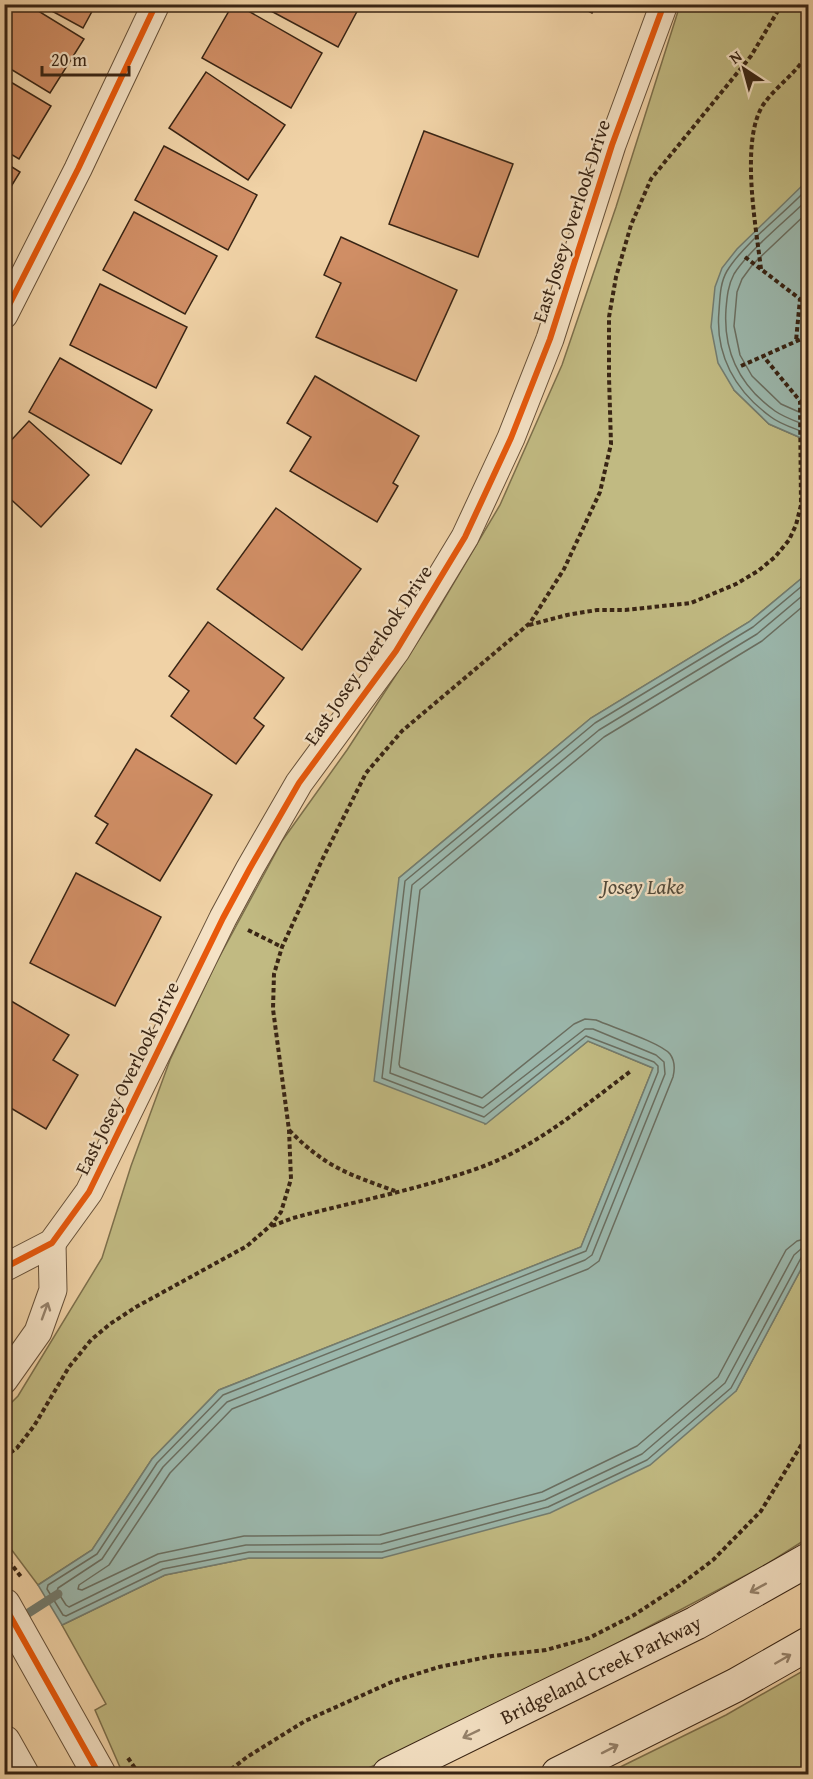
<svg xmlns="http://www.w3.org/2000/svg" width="813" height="1779" font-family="'Gentium Book Plus',serif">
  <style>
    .green { fill: #c1ba82; stroke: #7c6f4b; stroke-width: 1.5 }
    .water { fill: #9bb7ac; stroke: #737c6f; stroke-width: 1.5 }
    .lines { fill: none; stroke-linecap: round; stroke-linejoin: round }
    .shore { stroke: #6a6e60; stroke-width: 1.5 }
    .stream { stroke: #737c6f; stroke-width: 9 }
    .building { fill: #d08e65; stroke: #382414; stroke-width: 1.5 }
    .minor-casing { stroke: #665038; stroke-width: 29 }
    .tertiary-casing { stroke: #665038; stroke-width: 35 }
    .secondary-casing { stroke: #382414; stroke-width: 35 }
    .path { stroke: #382414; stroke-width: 4; stroke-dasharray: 4.5 3; stroke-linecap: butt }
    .minor { stroke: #f5e2c5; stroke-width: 27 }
    .tertiary { stroke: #f5e2c5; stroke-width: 33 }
    .secondary { stroke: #f5e2c5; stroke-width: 33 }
    .cycleway-casing { stroke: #f5e2c5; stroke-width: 10 }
    .cycleway { stroke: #e8590c; stroke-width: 6 }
    .oneway { stroke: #96836c }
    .labels { text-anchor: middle; stroke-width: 4.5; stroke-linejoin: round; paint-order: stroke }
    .street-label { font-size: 20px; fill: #382414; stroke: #f5e2c5 }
    .water-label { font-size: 21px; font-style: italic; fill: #51493a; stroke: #f5e2c5 }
  </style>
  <rect width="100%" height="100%" fill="#f0d2a6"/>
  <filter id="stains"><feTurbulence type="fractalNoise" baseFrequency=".00333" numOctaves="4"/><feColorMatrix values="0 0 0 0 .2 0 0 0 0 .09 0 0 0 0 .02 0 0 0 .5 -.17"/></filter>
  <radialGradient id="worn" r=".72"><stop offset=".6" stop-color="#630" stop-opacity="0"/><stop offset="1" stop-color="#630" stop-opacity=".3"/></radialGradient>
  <g class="green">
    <polygon points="680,5 808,5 808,180 799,190 734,390 769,424 808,441 808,573 749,622 591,718 399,878 485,1124 588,1041 653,1068 581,1247 219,1390 152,1459 92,1550 38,1585 5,1541 5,1409 18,1396 102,1258 131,1166 170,1060 215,965 282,841 347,750 433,618 500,505 562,365 616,207"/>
    <polygon points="808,1256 808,1538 767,1564 487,1712 356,1774 123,1774 95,1710 106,1704 62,1625 165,1575 249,1558 382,1558 736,1391"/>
    <polygon points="808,1668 808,1774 606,1774 726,1715"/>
  </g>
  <g class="water">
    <polygon points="808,180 808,441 769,424 734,390 718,363 711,327 715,287 722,268 737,249"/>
    <polygon points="808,573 808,1256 736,1391 650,1465 550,1513 382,1558 249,1558 165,1575 62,1625 38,1585 92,1550 152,1459 219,1390 581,1247 653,1068 588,1041 486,1124 374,1081 399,878 591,718 749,622"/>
  </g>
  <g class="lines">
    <g class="shore">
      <path d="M808,188C785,213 744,243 727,271C720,283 720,297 719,311C715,355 735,391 771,417C781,425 797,429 808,434"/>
      <path d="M808,199C787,220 749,250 734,274C728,285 727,297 726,309C723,352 740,386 775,411C785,418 798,422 808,426"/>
      <polyline points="808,212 753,264 742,279 737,292 734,326 740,355 752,376 781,404 808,416"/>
      <polyline points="808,581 753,627 595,723 405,881 382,1078 484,1117 586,1036 654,1062 658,1066 658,1072 586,1251 223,1395 157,1463 97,1554 48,1585 47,1589 63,1615 66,1616 163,1569 249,1552 382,1552 548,1507 647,1460 731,1388 801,1258 808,1255"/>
      <polyline points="808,591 757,634 599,730 412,885 390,1073 483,1108 585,1029 593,1029 656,1055 664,1062 665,1074 592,1255 585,1260 227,1402 163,1467 102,1559 58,1588 57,1591 66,1605 69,1607 160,1562 246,1545 381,1544 545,1500 642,1454 725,1383 794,1255 801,1249 808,1247"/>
      <path d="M808,602L762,641L604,737L420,890L399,1064L400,1067L482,1098L574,1024L585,1019L596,1020C612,1027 661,1043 670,1054C675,1061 675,1069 673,1077L599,1261L588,1269L232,1409L170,1473L109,1565L79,1585L78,1589L82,1590L158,1554L244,1536L380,1535L542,1492L637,1446L718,1377L786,1250L797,1241L808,1238"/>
    </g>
    <polyline class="stream" points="19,1619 58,1594"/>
  </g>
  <g class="building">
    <polygon points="4,4 27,4 84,39 50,93 4,65"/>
    <polygon points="39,4 96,4 83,28"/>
    <polygon points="233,4 236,4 322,53 291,108 202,58"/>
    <polygon points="258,4 361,4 338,47"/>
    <polygon points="574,4 596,4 592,13"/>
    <polygon points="206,72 285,125 248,180 169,128"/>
    <polygon points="4,78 51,106 19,159 4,150"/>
    <polygon points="424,131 513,164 478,257 389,224"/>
    <polygon points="164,146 257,195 228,250 135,200"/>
    <polygon points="4,162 20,172 4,198"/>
    <polygon points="134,212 217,256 185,314 103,270"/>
    <polygon points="341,237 457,290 416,381 316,337 341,283 324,275"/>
    <polygon points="100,284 187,327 156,388 70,345"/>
    <polygon points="60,358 152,410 121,464 29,412"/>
    <polygon points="315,376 419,436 393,483 398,486 377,522 290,471 311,437 287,423"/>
    <polygon points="29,421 89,475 41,527 4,493 4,448"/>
    <polygon points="276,508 361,569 302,650 217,589"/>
    <polygon points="208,622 284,678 254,718 264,726 236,764 171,716 189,691 169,676"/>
    <polygon points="136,749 212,795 160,881 96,843 108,824 95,816"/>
    <polygon points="76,873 161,917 115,1006 30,963"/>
    <polygon points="6,998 69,1035 53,1060 78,1075 46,1129 4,1104 4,1001"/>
  </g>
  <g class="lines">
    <g class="minor-casing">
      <g id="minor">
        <polyline points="4,315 78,169 156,4"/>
        <polyline points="4,1268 52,1243 89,1192 223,918 250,868 299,783 396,651 465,537 511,438 550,339 612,145 664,4"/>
        <polyline points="4,1380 38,1332 53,1290 52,1243"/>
      </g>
    </g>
    <g class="tertiary-casing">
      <g id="tertiary">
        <polyline points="4,1605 99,1774"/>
        <polyline points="4,1742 22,1774"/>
      </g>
    </g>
    <g class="secondary-casing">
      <g id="secondary">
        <path id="s1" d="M389,1774L696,1623L808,1560"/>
        <polyline points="558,1774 736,1685 808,1644"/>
      </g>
    </g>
    <g class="path">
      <polyline points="745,257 800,299 796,341"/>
      <path d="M761,269C756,227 740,141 763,105C776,86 797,73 808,53"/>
      <polyline points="741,366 808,336"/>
      <polyline points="529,625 567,615 597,610 625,610 691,603 736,584 758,571 775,557 789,540 796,525 801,505 800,401 763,356"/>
      <polyline points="248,930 282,947"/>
      <path d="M289,1130C325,1167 348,1174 395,1191"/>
      <path d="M272,1226L293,1218C356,1201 422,1189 484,1166C538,1145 584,1106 631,1071"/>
      <polyline points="4,1457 17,1448 34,1426 69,1367 91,1340 110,1324 136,1307 247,1246 270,1226 281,1212 291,1179 289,1130 273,1009 274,974 282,947 323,858 366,773 402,731 530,623 564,569 600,492 611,444 609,377 609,317 616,277 631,225 651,179 751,56 782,4"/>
      <polyline points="4,1555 22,1578"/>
      <polyline points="128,1758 139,1774"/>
      <polyline points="225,1774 247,1757 305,1721 394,1681 439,1667 492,1656 546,1650 589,1638 634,1615 680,1585 713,1560 761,1511 808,1434"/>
    </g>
    <use href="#minor" class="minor"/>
    <use href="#tertiary" class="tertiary"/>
    <use href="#secondary" class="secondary"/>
    <g class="cycleway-casing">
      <g id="cycleway">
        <polyline points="4,315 78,169 156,4"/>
        <polyline points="4,1268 52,1243 89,1192 223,918 250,868 299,783 396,651 465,537 511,438 550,339 612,145 664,4"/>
        <polyline points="4,1605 99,1774"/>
      </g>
    </g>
    <use href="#cycleway" class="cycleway"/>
  </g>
  <defs><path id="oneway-shaft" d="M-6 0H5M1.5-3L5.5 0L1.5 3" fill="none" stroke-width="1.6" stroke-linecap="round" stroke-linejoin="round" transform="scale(1.5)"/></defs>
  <g class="oneway">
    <use href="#oneway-shaft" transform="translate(45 1311) rotate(-70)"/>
    <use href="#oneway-shaft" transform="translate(758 1588) rotate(151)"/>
    <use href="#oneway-shaft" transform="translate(783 1659) rotate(-30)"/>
    <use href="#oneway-shaft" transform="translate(471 1734) rotate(154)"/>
    <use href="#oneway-shaft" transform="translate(610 1749) rotate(-27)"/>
  </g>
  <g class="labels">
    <g class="street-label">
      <text transform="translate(571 221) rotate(-72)" y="7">East Josey Overlook Drive</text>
      <text transform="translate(368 655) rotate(-56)" y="7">East Josey Overlook Drive</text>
      <text transform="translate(127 1078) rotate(-64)" y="7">East Josey Overlook Drive</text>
      <text dy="7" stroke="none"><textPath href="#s1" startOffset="236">Bridgeland Creek Parkway</textPath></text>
    </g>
    <g class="water-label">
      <text x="643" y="894">Josey Lake</text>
    </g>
  </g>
  <rect width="813" height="1779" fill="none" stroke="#f0d2a6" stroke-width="24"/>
  <rect x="6" y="6" width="801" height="1767" fill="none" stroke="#382414" stroke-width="3"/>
  <rect x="12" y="12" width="789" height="1755" fill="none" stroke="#382414" stroke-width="1.5"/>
  <g transform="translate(744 69) rotate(324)" stroke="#f5e2c5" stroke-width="4.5" paint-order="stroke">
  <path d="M0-4.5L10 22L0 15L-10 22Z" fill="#382414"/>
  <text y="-9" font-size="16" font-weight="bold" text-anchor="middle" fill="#382414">N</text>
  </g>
  <path d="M42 66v9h87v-9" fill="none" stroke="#382414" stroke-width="3"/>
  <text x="51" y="66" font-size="18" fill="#382414" stroke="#f5e2c5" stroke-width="4.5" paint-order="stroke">20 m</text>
  <rect width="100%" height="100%" filter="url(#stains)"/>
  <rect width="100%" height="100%" fill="url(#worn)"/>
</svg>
